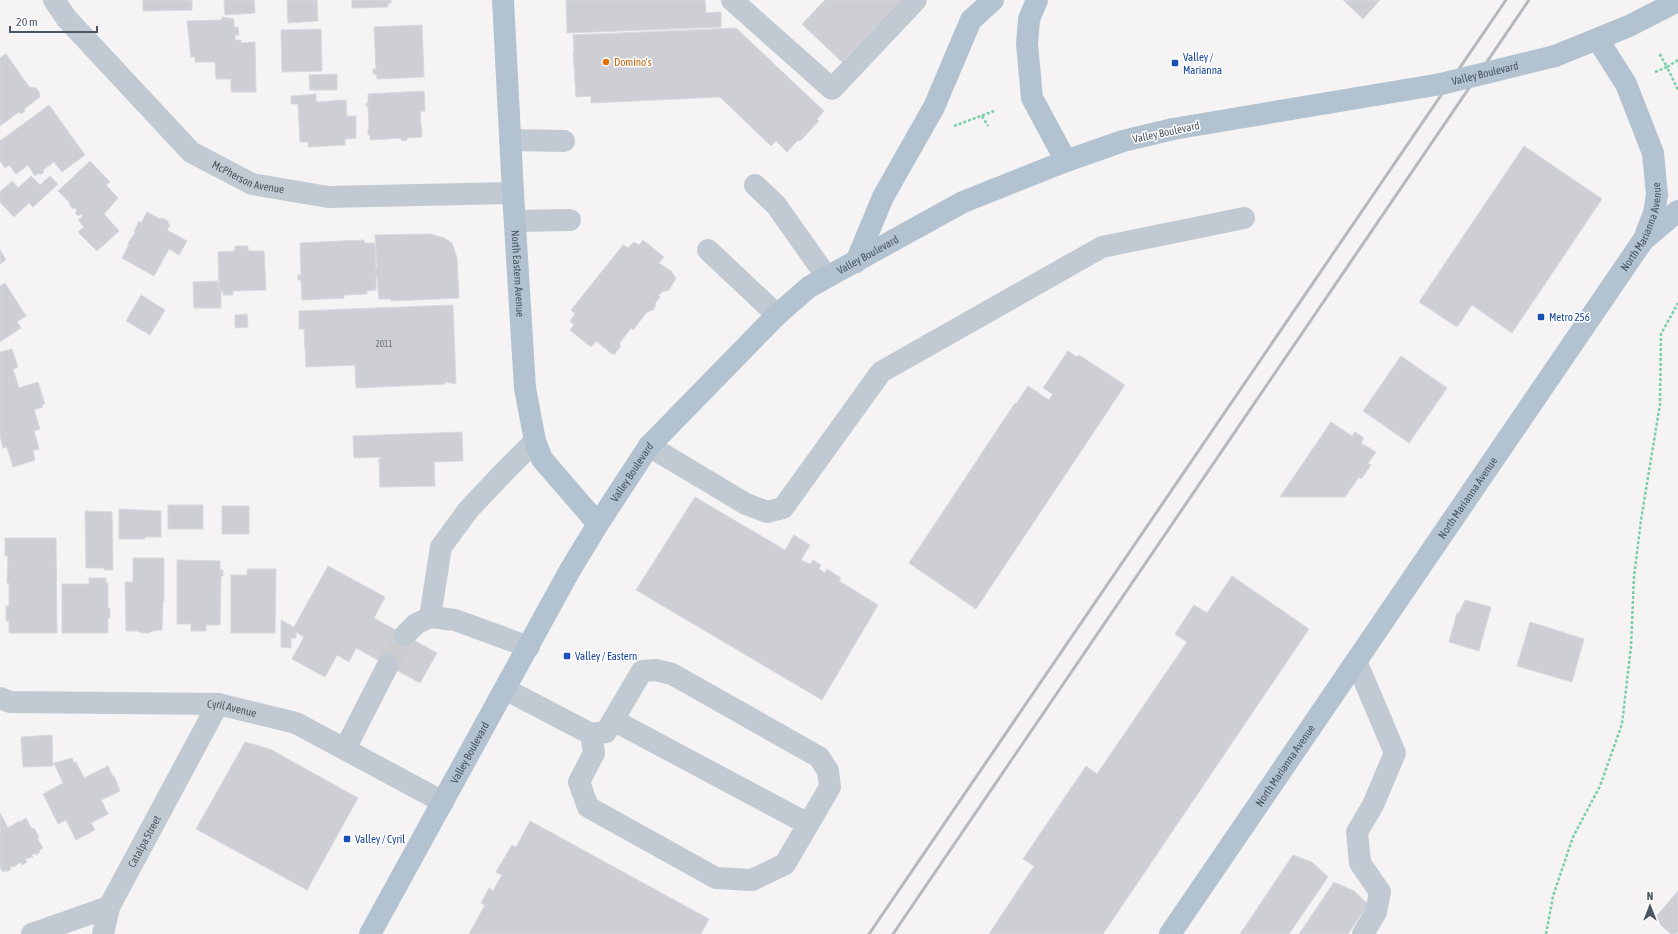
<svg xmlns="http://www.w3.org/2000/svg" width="1678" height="934" font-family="'Asap Condensed',sans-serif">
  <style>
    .building { fill: #cdcfd5; stroke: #d7d9de }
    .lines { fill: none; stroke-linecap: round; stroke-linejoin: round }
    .minor-tunnel { stroke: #caccce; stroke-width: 22; stroke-dasharray: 22 11; stroke-linecap: butt }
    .path { stroke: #7ad0a6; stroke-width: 2.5; stroke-dasharray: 3 2; stroke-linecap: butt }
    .minor { stroke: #c1cad2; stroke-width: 22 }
    .major { stroke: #b3c2d1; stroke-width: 22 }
    .rail { stroke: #b5b8bd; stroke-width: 3 }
    .major-bridge { stroke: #b3c2d1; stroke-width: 22 }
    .food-dot { fill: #e8710a; stroke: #fff; stroke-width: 1.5 }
    .transit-dot { fill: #1a4fb4; stroke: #fff; stroke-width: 1.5 }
    .labels { text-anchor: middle; stroke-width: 3; stroke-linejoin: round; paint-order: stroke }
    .number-label { font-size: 9px; fill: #6b747e }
    .transit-label { font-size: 11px; fill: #164399; stroke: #fff; text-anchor: start }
    .food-label { font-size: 11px; fill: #c56008; stroke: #fff; text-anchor: start }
    .street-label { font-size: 11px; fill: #4a5661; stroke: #fff }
  </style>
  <rect width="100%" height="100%" fill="#f5f3f3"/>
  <g class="building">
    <polygon points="143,0 192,0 192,10 143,11"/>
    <polygon points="224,0 254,0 255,13 225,15"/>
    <polygon points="287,0 317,0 318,21 288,23"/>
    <polygon points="352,0 391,0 391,3 388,3 388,7 352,8"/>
    <polygon points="566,0 705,0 706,13 721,12 721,27 567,33"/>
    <polygon points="825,0 901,0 842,62 802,24"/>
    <polygon points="1343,0 1380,0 1363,19"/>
    <polygon points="222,17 234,19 234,27 238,27 239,35 235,35 235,40 241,40 241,43 255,42 256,92 231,92 231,79 216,79 215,62 195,62 195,57 191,57 187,21 222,20"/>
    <polygon points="422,25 424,77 377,79 376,74 373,74 373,69 376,69 374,27"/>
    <polygon points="736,28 824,111 817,119 819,121 800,141 798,140 787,152 776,141 771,146 720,97 591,103 591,96 576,97 573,52 574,52 573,35"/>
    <polygon points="321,29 322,71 282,72 281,30"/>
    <polygon points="6,54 30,88 32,87 36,88 39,92 40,97 24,109 25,111 21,114 19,112 0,126 0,58"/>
    <polygon points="337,74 337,90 310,90 309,75"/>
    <polygon points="424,91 425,111 420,111 422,137 407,138 407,140 402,141 401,138 370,140 370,135 368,135 368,129 369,129 368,106 366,106 366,103 368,103 368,94"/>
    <polygon points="316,94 316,102 346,100 347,116 356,116 356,138 345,139 345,145 308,147 308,142 300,142 298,104 291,104 291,96"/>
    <polygon points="49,105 85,155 62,172 54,162 43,170 44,172 40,175 39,173 35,176 28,165 16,174 9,165 5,168 0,161 0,141"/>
    <polygon points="1524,146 1602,199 1512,333 1472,305 1457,327 1419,302"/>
    <polygon points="90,161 110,182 106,185 118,198 104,214 119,231 97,251 78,232 84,227 78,220 83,216 81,214 78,216 75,213 77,211 74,207 73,209 69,204 70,203 58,191"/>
    <polygon points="31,176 40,185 50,176 58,184 33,207 29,203 14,217 0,202 0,192 12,181 18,188"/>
    <polygon points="147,212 160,219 162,218 168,221 168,224 170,225 167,230 187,241 179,255 169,249 154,276 122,258 129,244 128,243 135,233 134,232 139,221 141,223"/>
    <polygon points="430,234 444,238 452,243 457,258 459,298 391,301 391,299 379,299 377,277 376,277 376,290 367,291 367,294 344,295 344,298 302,300 301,280 298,280 298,275 301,275 300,243 364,240 365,243 375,243 376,269 377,269 375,235"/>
    <polygon points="643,240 664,257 659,263 671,271 676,278 669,290 662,292 658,296 660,297 655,303 656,305 653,310 647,312 633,330 631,328 619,344 621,346 614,355 612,353 612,354 596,341 591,347 570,330 574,325 570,321 575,314 571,310 623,245 628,248 634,242 639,245"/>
    <polygon points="235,246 248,246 248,251 264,251 266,290 233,291 233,295 223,295 223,291 219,291 218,252 235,251"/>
    <polygon points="0,250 6,260 0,264"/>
    <polygon points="218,281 219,291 221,291 221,308 194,308 193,282"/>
    <polygon points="5,283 26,316 17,322 21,328 0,342 0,286"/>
    <polygon points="141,295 165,310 150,335 126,321"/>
    <polygon points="453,305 456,384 445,382 445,384 356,388 355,365 306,367 304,329 299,329 299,311"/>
    <polygon points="247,314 248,327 235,328 235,315"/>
    <polygon points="12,349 18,367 13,369 19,388 38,382 45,404 42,404 43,407 34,410 40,429 34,431 39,449 33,451 35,460 13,467 7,447 3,448 0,436 0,352"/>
    <polygon points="1068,351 1077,357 1079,355 1125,385 976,609 909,563 1015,403 1016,404 1028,386 1049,400 1053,394 1043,388"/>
    <polygon points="1401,356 1447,388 1409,443 1363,411"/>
    <polygon points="1331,422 1352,436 1355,432 1364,438 1361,443 1376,452 1368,463 1371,465 1361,479 1359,477 1345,497 1280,497"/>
    <polygon points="462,432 463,461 434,462 435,486 380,487 379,459 381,459 381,457 354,458 353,436"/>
    <polygon points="695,497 785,550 794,535 810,545 801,560 810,564 813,560 821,565 819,569 825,573 827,569 841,578 839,581 878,605 822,700 636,590"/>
    <rect x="168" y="505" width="35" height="24"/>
    <rect x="222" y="506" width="27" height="28"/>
    <polygon points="119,509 161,511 161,537 145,537 145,539 119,539"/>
    <polygon points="85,511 112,512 113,570 104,570 104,568 86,568"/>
    <polygon points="5,538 56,538 57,633 9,633 9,621 6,621 6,606 9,606 9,583 7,583 8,556 5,556"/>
    <polygon points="133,558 164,558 164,601 163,601 162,630 152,631 149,633 141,633 138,631 126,631 125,582 133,582"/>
    <polygon points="177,560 220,561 220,570 223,570 223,576 221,576 220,625 206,625 206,631 191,631 191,624 177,624"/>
    <polygon points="328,566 385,597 374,618 437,653 420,683 356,648 349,662 337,655 325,677 292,659 304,637 296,632 296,638 291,638 291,648 281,647 281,620 294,627"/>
    <polygon points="247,569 276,569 275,633 231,633 231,575 247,575"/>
    <polygon points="1232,576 1309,629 1103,934 989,934 1034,866 1023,859 1086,766 1097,774 1187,642 1175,634 1194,605 1207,613"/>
    <polygon points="89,578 106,578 106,583 108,583 108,608 110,608 110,618 108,618 108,633 62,633 62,584 89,584"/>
    <polygon points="1465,600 1491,607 1479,651 1449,642 1457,613 1459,613"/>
    <polygon points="1530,622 1584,639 1572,682 1517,666"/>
    <polygon points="52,735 53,766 23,767 21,737"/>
    <polygon points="245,742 270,749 358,798 307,890 196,829"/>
    <polygon points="72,758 74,763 76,762 84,778 108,766 113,777 114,776 120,791 101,800 108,814 91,823 95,830 76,840 66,820 58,824 43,794 63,783 54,763"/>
    <polygon points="0,813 8,828 19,821 20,822 26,818 32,829 34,828 39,837 37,838 43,848 39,850 40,852 36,855 35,853 31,855 33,857 25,859 27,862 22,865 20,862 14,867 13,866 10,867 11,869 7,872 6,870 3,872 0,867"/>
    <polygon points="530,821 709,919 701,934 469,934 485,905 481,903 489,888 493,891 502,875 496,872 512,845 516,847"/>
    <polygon points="1293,855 1312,862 1328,877 1289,934 1240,934"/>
    <polygon points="1334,882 1354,891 1368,904 1348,934 1299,934"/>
    <polygon points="1678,891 1678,932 1676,934 1671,934 1654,919"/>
  </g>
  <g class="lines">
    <polyline class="minor-tunnel" points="388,665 405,635"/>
    <g class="path">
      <polyline points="1678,60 1667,67 1678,90"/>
      <polyline points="1655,72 1667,67 1659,53"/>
      <polyline points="982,116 988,126"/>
      <polyline points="954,126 994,111"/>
      <polyline points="1546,934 1553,896 1573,837 1600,786 1622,724 1631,646 1634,577 1641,520 1660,404 1661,334 1678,303"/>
    </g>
    <g class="minor">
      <path id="s1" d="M54,0L67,19L191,152L252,184L328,197L513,193"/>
      <polyline points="732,0 832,89 916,0"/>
      <polyline points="510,140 564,141"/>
      <polyline points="755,185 776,205 827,277"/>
      <polyline points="515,221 570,220"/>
      <polyline points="708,250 777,315"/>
      <polyline points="649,446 746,504 767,512 783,508 881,372 1102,247 1244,218"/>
      <polyline points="430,617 441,547 469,509 504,472 535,441"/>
      <polyline points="405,635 416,624 430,617 455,620 529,647"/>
      <polyline points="1356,661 1395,753 1373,805 1357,832 1360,863 1380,892 1376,912 1363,934"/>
      <polyline points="505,689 591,734 606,732 642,671 656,670 672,674 819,757 828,771 830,787 785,864 752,880 716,878 588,807 579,782 594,753 591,734"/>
      <path id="s2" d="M0,698L10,702L218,704L296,723L443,802"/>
      <polyline points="613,720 808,824"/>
      <polyline points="345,749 388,665"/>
      <path id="s3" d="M32,934L109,907L218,704"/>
      <polyline points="103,934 109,907"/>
    </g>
    <g class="major">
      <path id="s4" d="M503,0L513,193L525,388L535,441L542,459L598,524"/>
      <polyline points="1037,0 1029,19 1027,44 1032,98 1066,161"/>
      <polyline points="1555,56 1629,26 1678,1"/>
      <polyline points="1647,237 1678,211"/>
      <polyline points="856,262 883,197 934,107 971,20 993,0"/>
      <path id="s5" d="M370,934L570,570L598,524L649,446L777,315L809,287L963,202L1066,161L1123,141L1173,129"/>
      <path id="s6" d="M1170,934L1644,239L1654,213L1657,195L1653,153L1626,84L1598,40"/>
    </g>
    <g class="rail">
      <polyline points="869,934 1506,0"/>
      <polyline points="893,934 1529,0"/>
    </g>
    <path class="major-bridge" id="s7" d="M1173,129L1441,84L1555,56"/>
  </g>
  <circle class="food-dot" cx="606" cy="62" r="4"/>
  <g class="transit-dot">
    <rect x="1171" y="59" width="8" height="8" rx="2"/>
    <rect x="1537" y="313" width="8" height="8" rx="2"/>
    <rect x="563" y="652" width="8" height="8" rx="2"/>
    <rect x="343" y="835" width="8" height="8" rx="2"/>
  </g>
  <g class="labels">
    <g class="number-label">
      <text x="384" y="347">2011</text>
    </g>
    <g class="transit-label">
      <text x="1183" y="61">Valley /<tspan x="1183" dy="13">Marianna</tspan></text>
      <text x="1549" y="321">Metro 256</text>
      <text x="575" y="660">Valley / Eastern</text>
      <text x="355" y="843">Valley / Cyril</text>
    </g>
    <g class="food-label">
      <text x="614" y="66">Domino's</text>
    </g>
    <g class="street-label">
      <text dy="4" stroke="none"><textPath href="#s7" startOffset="317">Valley Boulevard</textPath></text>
      <text transform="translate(1166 132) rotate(-12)" y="4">Valley Boulevard</text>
      <text dy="4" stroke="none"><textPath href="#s1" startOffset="268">McPherson Avenue</textPath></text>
      <text dy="4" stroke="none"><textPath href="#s6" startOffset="852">North Marianna Avenue</textPath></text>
      <text dy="4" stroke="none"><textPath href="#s5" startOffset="855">Valley Boulevard</textPath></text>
      <text dy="4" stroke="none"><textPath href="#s4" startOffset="274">North Eastern Avenue</textPath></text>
      <text dy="4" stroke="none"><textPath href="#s5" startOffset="531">Valley Boulevard</textPath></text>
      <text dy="4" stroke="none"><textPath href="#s6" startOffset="528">North Marianna Avenue</textPath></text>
      <text dy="4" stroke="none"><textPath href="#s2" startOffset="233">Cyril Avenue</textPath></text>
      <text dy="4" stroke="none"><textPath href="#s5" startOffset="207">Valley Boulevard</textPath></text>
      <text dy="4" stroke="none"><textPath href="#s6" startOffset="204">North Marianna Avenue</textPath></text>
      <text dy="4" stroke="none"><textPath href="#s3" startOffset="156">Catalpa Street</textPath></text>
    </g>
  </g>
  <g transform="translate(1650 906)" stroke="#ffffff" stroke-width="3" paint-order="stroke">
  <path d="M0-3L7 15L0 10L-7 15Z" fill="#4a5661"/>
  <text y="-6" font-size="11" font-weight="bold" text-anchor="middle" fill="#4a5661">N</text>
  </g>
  <path d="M10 26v6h87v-6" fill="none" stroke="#4a5661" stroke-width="2"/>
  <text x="16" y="26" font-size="12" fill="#4a5661" stroke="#ffffff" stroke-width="3" paint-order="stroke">20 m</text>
</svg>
